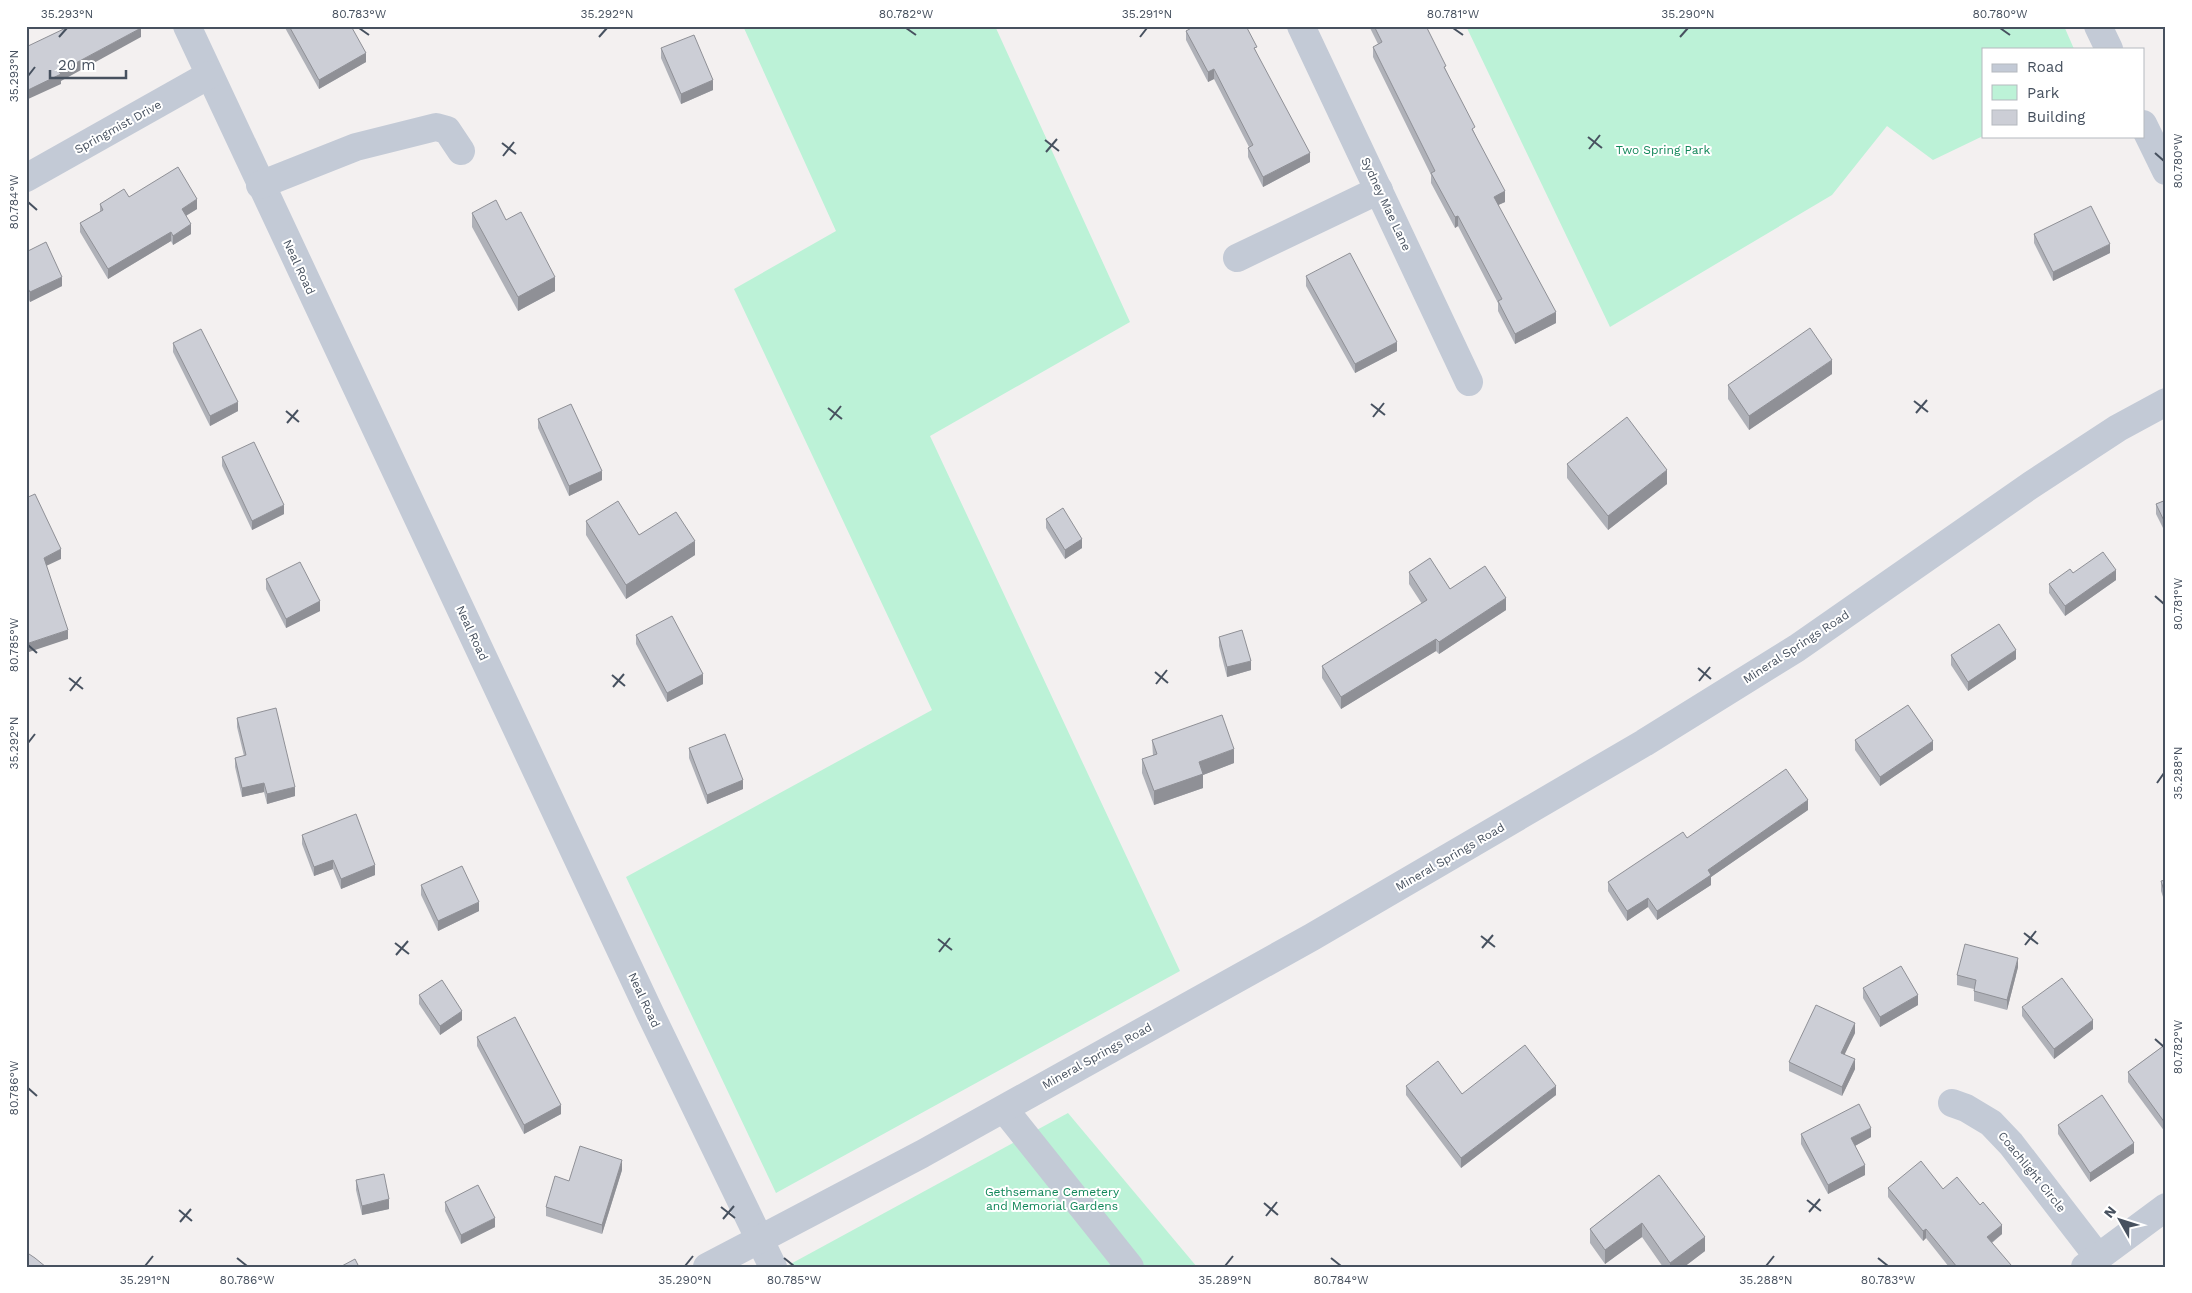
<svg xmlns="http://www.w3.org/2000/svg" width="2192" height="1293" font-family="'Work Sans',sans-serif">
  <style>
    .green { fill: #bcf2d7 }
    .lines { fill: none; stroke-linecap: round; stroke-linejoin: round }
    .minor { stroke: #c3cad6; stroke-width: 28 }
    .wall { fill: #afb1b8 }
    .shaded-wall { fill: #8f9096 }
    .building { fill: #ccced6; stroke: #8f9096 }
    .ticks { fill: none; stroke: #47515f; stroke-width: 2 }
    .labels { text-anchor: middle; stroke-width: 4; stroke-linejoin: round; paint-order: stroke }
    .street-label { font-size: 12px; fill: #47515f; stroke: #fff }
    .park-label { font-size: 12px; fill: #118759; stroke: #fff }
    .neatline { fill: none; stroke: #47515f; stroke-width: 2 }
    .ticks-label { font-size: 12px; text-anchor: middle; fill: #47515f }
  </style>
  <rect width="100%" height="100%" fill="#f3f0f0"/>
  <g class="green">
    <polygon points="743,26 995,26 1130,322 930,436 1180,971 776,1193 626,877 932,710 734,289 836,231"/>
    <polygon points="1466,26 2064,26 2074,49 1983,49 1983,136 1933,160 1887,126 1832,195 1610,327"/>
    <polygon points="1068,1113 1197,1267 785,1267"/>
  </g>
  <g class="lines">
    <g class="minor">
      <polyline points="187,26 650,1013 773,1267"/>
      <polyline points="1301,26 1469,382"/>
      <polyline points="2098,26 2109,49"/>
      <polyline points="2143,124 2166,171"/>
      <polyline points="26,178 209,75"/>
      <polyline points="260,185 356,147 436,127 447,130 461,151"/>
      <polyline points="1237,258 1379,190"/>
      <polyline points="1952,1103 1966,1108 1991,1123 2011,1144 2098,1257"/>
      <polyline points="1004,1109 1130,1267"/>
      <polyline points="707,1267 922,1154 1312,937 1644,743 1797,648 2031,485 2118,428 2166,402"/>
      <polyline points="2085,1267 2166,1207"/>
    </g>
  </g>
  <g class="wall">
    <polygon points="284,26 351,26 366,62 319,89"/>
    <polygon points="1190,26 1246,26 1257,54 1310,162 1263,187 1248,157 1248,148 1249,147 1214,79 1208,82 1186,40 1186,31 1191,28"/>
    <polygon points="1369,26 1426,26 1475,134 1505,202 1498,205 1556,323 1515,344 1498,311 1498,303 1458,226 1455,228 1431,183 1431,175 1373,57 1373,47 1378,44"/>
    <polygon points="661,48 713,90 681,104 661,58"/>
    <polygon points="129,197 197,209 186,216 191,234 173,245 171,241 108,279 80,232 80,223 100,212 100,204"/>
    <polygon points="472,213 506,220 555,291 518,311 472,227"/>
    <polygon points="2034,234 2110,253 2053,281 2034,243"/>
    <polygon points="26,252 62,286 30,302 26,294"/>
    <polygon points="1306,276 1397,351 1355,373 1306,286"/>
    <polygon points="173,343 238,411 210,426 173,352"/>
    <polygon points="1832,374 1749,430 1728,399 1728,385"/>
    <polygon points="538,419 602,480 569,496 538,428"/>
    <polygon points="222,457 284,514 252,530 222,466"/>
    <polygon points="1567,464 1667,484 1608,530 1567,478"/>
    <polygon points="2166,500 2166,534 2156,514 2156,504"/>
    <polygon points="1046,519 1082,548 1065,559 1046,528"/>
    <polygon points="586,521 639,535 695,555 626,599 586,535"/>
    <polygon points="1409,572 1450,589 1506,610 1439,654 1436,651 1341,709 1322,678 1322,666 1422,604 1409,584"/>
    <polygon points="2073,573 2116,580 2065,616 2049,593 2049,584"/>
    <polygon points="266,579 320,611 286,628 266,589"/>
    <polygon points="636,635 703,684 667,702 636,644"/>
    <polygon points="1219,637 1251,670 1227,677 1219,646"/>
    <polygon points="1951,655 2016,659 1968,691 1951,665"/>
    <polygon points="237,718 295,796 267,804 264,792 242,797 235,767 235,758 244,756 237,727"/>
    <polygon points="1152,740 1234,763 1203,775 1203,788 1154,805 1142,773 1142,759 1153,756"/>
    <polygon points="1855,740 1933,750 1880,786 1855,750"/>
    <polygon points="689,748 743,789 707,804 689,758"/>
    <polygon points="1808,810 1711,877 1711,885 1657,920 1648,907 1627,921 1608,891 1608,882 1687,838"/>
    <polygon points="302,835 375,875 341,889 333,869 314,876 302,844"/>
    <polygon points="2166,880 2166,906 2161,891 2161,881"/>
    <polygon points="421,885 479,911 438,931 421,895"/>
    <polygon points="2018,967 2007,1010 1974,1001 1974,989 1957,985 1957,975"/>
    <polygon points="1863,988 1918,1005 1880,1027 1863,998"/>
    <polygon points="419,995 462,1020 440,1035 419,1004"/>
    <polygon points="2022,1007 2093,1029 2054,1059 2022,1016"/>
    <polygon points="1855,1033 1844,1054 1855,1069 1842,1096 1789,1071 1789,1062"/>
    <polygon points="477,1037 561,1114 524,1134 477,1046"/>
    <polygon points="2166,1044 2165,1132 2128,1082 2128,1072"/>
    <polygon points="1406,1086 1462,1094 1556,1095 1461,1168 1406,1095"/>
    <polygon points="2058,1125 2134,1153 2090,1182 2058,1134"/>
    <polygon points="1801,1134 1871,1137 1855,1146 1865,1175 1828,1194 1801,1144"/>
    <polygon points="622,1170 602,1234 546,1216 546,1207"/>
    <polygon points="1659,1175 1705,1251 1684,1267 1663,1267 1642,1237 1605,1264 1590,1243 1590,1229"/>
    <polygon points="356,1180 389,1209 362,1215 356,1190"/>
    <polygon points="1888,1188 1943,1189 2002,1234 1992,1243 2011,1267 1949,1267 1926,1238 1923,1241 1888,1197"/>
    <polygon points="445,1202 495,1227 461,1244 445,1211"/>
  </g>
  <g class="shaded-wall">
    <polygon points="141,28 141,37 61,81 61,84 26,100 26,91 59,72"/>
    <polygon points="366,53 366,62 319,89 319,80"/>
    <polygon points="1214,69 1214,79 1208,82 1208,72"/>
    <polygon points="713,80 713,90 681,104 681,94"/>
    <polygon points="1310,153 1310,162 1263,187 1263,177"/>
    <polygon points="1505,191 1505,202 1494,207 1494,197"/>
    <polygon points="197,199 197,209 182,218 182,209"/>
    <polygon points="1458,216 1458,226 1455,228 1455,217"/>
    <polygon points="191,224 191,234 173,245 173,236"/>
    <polygon points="171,232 171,241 108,279 108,269"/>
    <polygon points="2110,244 2110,253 2053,281 2053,272"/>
    <polygon points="62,277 62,286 30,302 30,292"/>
    <polygon points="555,277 555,291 518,311 518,297"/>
    <polygon points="1556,312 1556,323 1515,344 1515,334"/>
    <polygon points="1397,342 1397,351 1355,373 1355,364"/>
    <polygon points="1832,360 1832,374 1749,430 1749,416"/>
    <polygon points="238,402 238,411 210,426 210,416"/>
    <polygon points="1667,470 1667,484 1608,530 1608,516"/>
    <polygon points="602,471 602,480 569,496 569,486"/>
    <polygon points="284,505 284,514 252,530 252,521"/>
    <polygon points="1082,539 1082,548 1065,559 1065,550"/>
    <polygon points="695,541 695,555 626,599 626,585"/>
    <polygon points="61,549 61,559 44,567 44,558"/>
    <polygon points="2116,570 2116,580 2065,616 2065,606"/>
    <polygon points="1506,598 1506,610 1439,654 1439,642"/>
    <polygon points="320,601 320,611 286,628 286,619"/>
    <polygon points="68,630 68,639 26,653 26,644"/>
    <polygon points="1436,639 1436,651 1341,709 1341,697"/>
    <polygon points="2016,650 2016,659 1968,691 1968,682"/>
    <polygon points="1251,661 1251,670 1227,677 1227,667"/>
    <polygon points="703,674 703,684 667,702 667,693"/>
    <polygon points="1933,741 1933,750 1880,786 1880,777"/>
    <polygon points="1234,749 1234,763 1203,775 1203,788 1154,805 1154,791 1199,762"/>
    <polygon points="743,780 743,789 707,804 707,795"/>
    <polygon points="264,783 264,792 242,797 242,788"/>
    <polygon points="295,787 295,796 267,804 267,794"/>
    <polygon points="1808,800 1808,810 1711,877 1711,885 1657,920 1657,911 1708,870"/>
    <polygon points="333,860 333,869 314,876 314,867"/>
    <polygon points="375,865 375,875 341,889 341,879"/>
    <polygon points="1648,898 1648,907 1627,921 1627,911"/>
    <polygon points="479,902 479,911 438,931 438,921"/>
    <polygon points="2018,958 2018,967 2007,1010 2007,1000"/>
    <polygon points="1918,995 1918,1005 1880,1027 1880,1017"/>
    <polygon points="462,1011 462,1020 440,1035 440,1026"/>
    <polygon points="2093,1020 2093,1029 2054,1059 2054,1049"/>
    <polygon points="1855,1023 1855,1033 1841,1062 1841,1053"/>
    <polygon points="1855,1059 1855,1069 1842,1096 1842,1087"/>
    <polygon points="1556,1086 1556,1095 1461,1168 1461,1158"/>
    <polygon points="561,1105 561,1114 524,1134 524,1125"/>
    <polygon points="1871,1128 1871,1137 1851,1148 1851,1138"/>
    <polygon points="2134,1143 2134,1153 2090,1182 2090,1173"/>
    <polygon points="622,1160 622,1170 602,1234 602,1225"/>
    <polygon points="1865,1165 1865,1175 1828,1194 1828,1185"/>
    <polygon points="389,1199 389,1209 362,1215 362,1206"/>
    <polygon points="495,1218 495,1227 461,1244 461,1235"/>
    <polygon points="1642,1223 1642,1237 1605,1264 1605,1250"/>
    <polygon points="2002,1225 2002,1234 1987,1246 1987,1237"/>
    <polygon points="1926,1229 1926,1238 1923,1241 1923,1231"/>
    <polygon points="1705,1237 1705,1251 1684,1267 1670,1267 1670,1263"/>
  </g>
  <g class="building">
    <polygon points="70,26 140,26 141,28 59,72 61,74 26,91 26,47"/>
    <polygon points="289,26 351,26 366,53 319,80"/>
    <polygon points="1195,26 1246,26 1257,47 1254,48 1310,153 1263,177 1248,148 1253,145 1214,69 1208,72 1186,31"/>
    <polygon points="1374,26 1426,26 1446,66 1444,67 1475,127 1472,129 1505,191 1494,197 1556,312 1515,334 1498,301 1502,299 1458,216 1455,217 1431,173 1435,171 1373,47 1382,42"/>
    <polygon points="694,35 713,80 681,94 661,48"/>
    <polygon points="178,167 197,199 182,209 191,224 173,236 171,232 108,269 80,223 103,210 100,204 124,189 129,197"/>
    <polygon points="496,200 506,220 521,212 555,277 518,297 472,213"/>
    <polygon points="2091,206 2110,244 2053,272 2034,234"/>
    <polygon points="46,242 62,277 30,292 26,285 26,252"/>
    <polygon points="1350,253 1397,342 1355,364 1306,276"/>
    <polygon points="1810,328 1832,360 1749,416 1728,385"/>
    <polygon points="201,329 238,402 210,416 173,343"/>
    <polygon points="571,404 602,471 569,486 538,419"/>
    <polygon points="1627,417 1667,470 1608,516 1567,464"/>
    <polygon points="254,442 284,505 252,521 222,457"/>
    <polygon points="35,494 61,549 44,558 68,630 26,644 26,498"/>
    <polygon points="2166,500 2166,525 2156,504"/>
    <polygon points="618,501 639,535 676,512 695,541 626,585 586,521"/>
    <polygon points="1063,508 1082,539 1065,550 1046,519"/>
    <polygon points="2103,552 2116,570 2065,606 2049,584 2070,569 2073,573"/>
    <polygon points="1430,558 1450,589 1485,566 1506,598 1439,642 1436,639 1341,697 1322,666 1427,600 1409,572"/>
    <polygon points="300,562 320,601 286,619 266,579"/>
    <polygon points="672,616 703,674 667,693 636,635"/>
    <polygon points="1999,624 2016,650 1968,682 1951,655"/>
    <polygon points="1242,630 1251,661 1227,667 1219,637"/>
    <polygon points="1908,705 1933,741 1880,777 1855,740"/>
    <polygon points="276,708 295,787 267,794 264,783 242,788 235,758 246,755 237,718"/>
    <polygon points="1222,715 1234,749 1199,762 1203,774 1154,791 1142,759 1157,754 1152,740"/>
    <polygon points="725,734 743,780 707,795 689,748"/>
    <polygon points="1786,769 1808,800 1708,870 1711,875 1657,911 1648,898 1627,911 1608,882 1683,832 1687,838"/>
    <polygon points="356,814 375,865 341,879 333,860 314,867 302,835"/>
    <polygon points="462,866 479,902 438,921 421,885"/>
    <polygon points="2166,880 2166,897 2161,881"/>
    <polygon points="1965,944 2018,958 2007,1000 1974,991 1976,980 1957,975"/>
    <polygon points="1901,966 1918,995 1880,1017 1863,988"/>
    <polygon points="2062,978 2093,1020 2054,1049 2022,1007"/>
    <polygon points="442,980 462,1011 440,1026 419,995"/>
    <polygon points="1816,1005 1855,1023 1841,1053 1855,1059 1842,1087 1789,1062"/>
    <polygon points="515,1017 561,1105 524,1125 477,1037"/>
    <polygon points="2166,1044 2166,1122 2165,1123 2128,1072"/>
    <polygon points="1525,1045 1556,1086 1461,1158 1406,1086 1438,1061 1462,1094"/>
    <polygon points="2102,1095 2134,1143 2090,1173 2058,1125"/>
    <polygon points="1859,1104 1871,1128 1851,1138 1865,1165 1828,1185 1801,1134"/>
    <polygon points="580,1146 622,1160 602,1225 546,1207 555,1176 569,1181"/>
    <polygon points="1921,1161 1943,1189 1957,1177 1980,1205 1983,1202 2002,1225 1987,1237 2011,1265 2009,1267 1957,1267 1926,1229 1923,1231 1888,1188"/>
    <polygon points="384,1174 389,1199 362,1206 356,1180"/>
    <polygon points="1659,1175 1705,1237 1670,1263 1642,1223 1605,1250 1590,1229"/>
    <polygon points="478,1185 495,1218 461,1235 445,1202"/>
    <polygon points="26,1252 35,1258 46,1267 26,1267"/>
    <polygon points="355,1259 359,1267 340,1267"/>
  </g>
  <path class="ticks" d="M359,28L369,35M906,28L916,35M1453,28L1463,35M2000,28L2010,35M59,37L67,28M599,37L607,28M1140,37L1147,28M1680,37L1688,28M28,76L35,67M1588,137L1602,148M1045,140L1059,151M502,143L516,154M1589,149L1600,135M1046,152L1057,139M2155,153L2164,161M503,156L514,142M28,202L37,210M1914,401L1928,412M1371,404L1385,415M828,408L842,419M286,411L299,422M1916,413L1927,400M1373,417L1384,403M830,420L841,406M287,423L298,410M2155,596L2164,604M28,645L37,653M1698,668L1711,679M1155,672L1168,683M612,675L625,686M69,678L83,689M1699,681L1710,667M1156,684L1167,670M613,687L624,674M70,691L81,677M28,743L35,734M2157,783L2164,773M2024,933L2038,944M1481,936L1495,947M938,939L952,950M395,943L409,954M2025,945L2036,931M1482,948L1493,935M939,952L950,938M396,955L408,941M2155,1039L2164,1047M28,1088L37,1096M1807,1200L1821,1211M1264,1203L1278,1215M721,1207L735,1218M179,1210L192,1221M1809,1212L1820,1199M1266,1216L1277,1202M723,1219L734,1206M180,1222L191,1209M237,1258L247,1266M784,1258L794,1266M1331,1258L1341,1266M1878,1258L1888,1266M145,1266L153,1256M685,1266L693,1256M1225,1266L1233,1256M1766,1266L1774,1256"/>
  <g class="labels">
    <g class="street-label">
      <text transform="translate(118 127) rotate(-29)" y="4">Springmist Drive</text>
      <text transform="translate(1386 204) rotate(65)" y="4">Sydney Mae Lane</text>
      <text transform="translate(299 267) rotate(65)" y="4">Neal Road</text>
      <text transform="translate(472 633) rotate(65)" y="4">Neal Road</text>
      <text transform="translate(1796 647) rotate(-33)" y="4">Mineral Springs Road</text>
      <text transform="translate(1450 857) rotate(-30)" y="4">Mineral Springs Road</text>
      <text transform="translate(644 1000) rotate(65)" y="4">Neal Road</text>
      <text transform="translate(1097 1056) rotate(-29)" y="4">Mineral Springs Road</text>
      <text transform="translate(2032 1172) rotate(51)" y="4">Coachlight Circle</text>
    </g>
    <g class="park-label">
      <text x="1663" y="154">Two Spring Park</text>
      <text x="1052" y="1196">Gethsemane Cemetery<tspan x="1052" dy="14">and Memorial Gardens</tspan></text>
    </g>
  </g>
  <rect width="2192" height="1293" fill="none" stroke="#ffffff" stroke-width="55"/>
  <rect x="1982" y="48" width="162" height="90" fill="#ffffff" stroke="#b5b9bf"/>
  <rect x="1992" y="64" width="25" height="8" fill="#c3cad6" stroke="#b5b9bf"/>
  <text x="2027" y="72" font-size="15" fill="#47515f">Road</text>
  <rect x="1992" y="85" width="25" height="15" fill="#bcf2d7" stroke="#b5b9bf"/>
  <text x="2027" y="98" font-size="15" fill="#47515f">Park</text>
  <rect x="1992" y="110" width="25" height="15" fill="#ccced6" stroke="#b5b9bf"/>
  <text x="2027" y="122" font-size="15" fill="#47515f">Building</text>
  <g transform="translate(2120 1220) rotate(309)" stroke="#ffffff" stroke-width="4" paint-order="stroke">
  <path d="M0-4L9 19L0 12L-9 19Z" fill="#47515f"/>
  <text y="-8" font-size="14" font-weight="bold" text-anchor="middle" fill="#47515f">N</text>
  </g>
  <path d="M50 70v8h76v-8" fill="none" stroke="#47515f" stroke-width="2.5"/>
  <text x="58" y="70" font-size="15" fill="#47515f" stroke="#ffffff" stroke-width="4" paint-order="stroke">20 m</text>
  <rect x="28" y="28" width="2136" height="1238" class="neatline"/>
  <g class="ticks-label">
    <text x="67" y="18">35.293°N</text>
    <text x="359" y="18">80.783°W</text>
    <text x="607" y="18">35.292°N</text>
    <text x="906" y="18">80.782°W</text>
    <text x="1147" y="18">35.291°N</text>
    <text x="1453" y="18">80.781°W</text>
    <text x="1688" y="18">35.290°N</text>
    <text x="2000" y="18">80.780°W</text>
    <text transform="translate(14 76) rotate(-90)" y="4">35.293°N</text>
    <text transform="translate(2178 161) rotate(-90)" y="4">80.780°W</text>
    <text transform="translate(14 202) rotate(-90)" y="4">80.784°W</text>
    <text transform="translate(2178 604) rotate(-90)" y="4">80.781°W</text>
    <text transform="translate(14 645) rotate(-90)" y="4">80.785°W</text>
    <text transform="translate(14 743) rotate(-90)" y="4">35.292°N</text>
    <text transform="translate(2178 773) rotate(-90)" y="4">35.288°N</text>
    <text transform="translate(2178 1047) rotate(-90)" y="4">80.782°W</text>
    <text transform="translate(14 1088) rotate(-90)" y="4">80.786°W</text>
    <text x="145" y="1284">35.291°N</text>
    <text x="247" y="1284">80.786°W</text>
    <text x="685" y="1284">35.290°N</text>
    <text x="794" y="1284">80.785°W</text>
    <text x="1225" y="1284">35.289°N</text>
    <text x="1341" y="1284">80.784°W</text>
    <text x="1766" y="1284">35.288°N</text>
    <text x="1888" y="1284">80.783°W</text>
  </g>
</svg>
